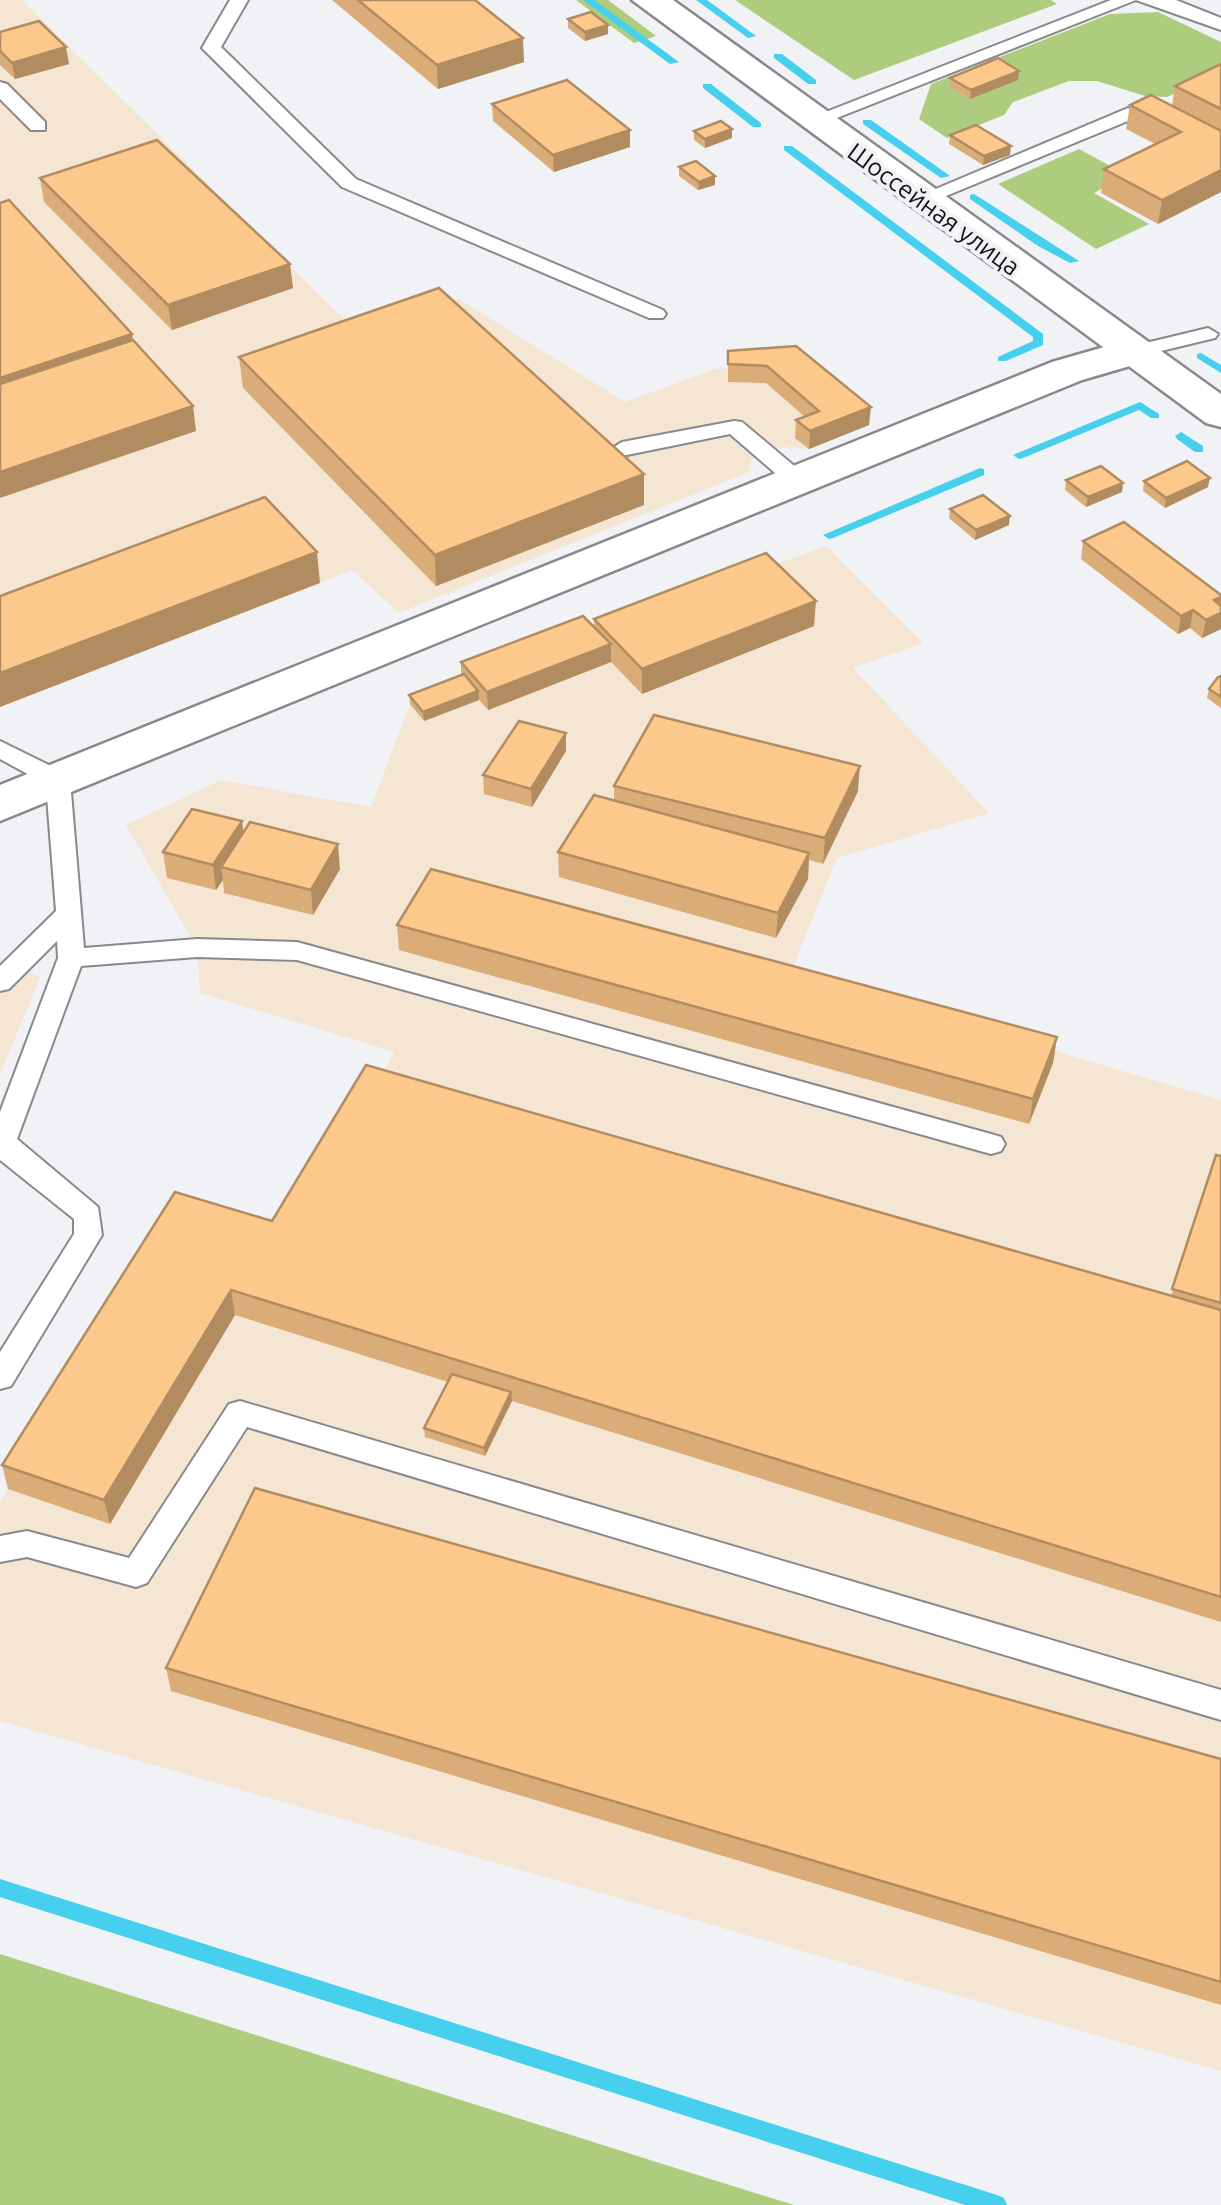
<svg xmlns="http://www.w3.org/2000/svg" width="1221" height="2205" font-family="Ubuntu,sans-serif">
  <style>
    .industrial { fill: #f5e6d3 }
    .green { fill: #adcc7e }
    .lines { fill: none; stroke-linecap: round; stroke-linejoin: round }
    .stream { fill: #47d0ee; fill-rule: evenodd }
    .lane-casing { stroke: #89898c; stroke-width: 4 }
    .street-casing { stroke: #89898c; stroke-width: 5 }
    .secondary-casing { stroke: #89898c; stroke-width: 5 }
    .lane { fill: #fff; fill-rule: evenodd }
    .street { fill: #fff; fill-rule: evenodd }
    .secondary { fill: #fff; fill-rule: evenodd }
    .wall { fill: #daac78 }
    .shaded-wall { fill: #b18c61 }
    .building { fill: #fdc88b; stroke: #b18c61; stroke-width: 2.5 }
    .labels { text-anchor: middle; stroke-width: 8; stroke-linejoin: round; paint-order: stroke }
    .far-street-label { font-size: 25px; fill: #141415; stroke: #f1f2f5 }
  </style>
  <rect width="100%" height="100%" fill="#f1f2f5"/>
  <g class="industrial">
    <polygon points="0,0 22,0 355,330 459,299 625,402 715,369 795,364 869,425 809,449 781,447 751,460 749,472 399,613 352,570 0,707"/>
    <polygon points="826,546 923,643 853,668 989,813 837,858 790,973 1221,1100 1221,2071 0,1721 0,1502 180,1217 276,1246 395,1052 200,993 197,948 126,825 221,780 371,807 410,704 584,634"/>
    <polygon points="0,959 40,977 0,1075"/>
  </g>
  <g class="green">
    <polygon points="576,0 608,0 656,36 634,43"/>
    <polygon points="735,0 1051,0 1057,4 854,80"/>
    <polygon points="1158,12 1221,42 1221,73 1167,97 1145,96 1097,81 1069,81 1013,102 1004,115 947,138 919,119 931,84 1110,14"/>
    <polygon points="1079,149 1127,175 1094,193 1149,224 1096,249 998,184"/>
    <polygon points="0,1954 688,2172 794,2205 0,2205"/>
  </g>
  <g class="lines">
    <g class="stream">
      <polygon points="583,0 594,0 679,62 670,64"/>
      <polygon points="696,0 707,0 756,36 748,38"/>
      <polygon points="774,54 782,54 816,80 816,84 808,84 774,58"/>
      <polygon points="703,84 711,84 761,123 761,127 753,127 703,88"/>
      <polygon points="863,120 871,120 950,176 941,178 863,124"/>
      <polygon points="784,146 792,146 1043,334 1043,345 1006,361 998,361 998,357 1033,341 1033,337 784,150"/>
      <polygon points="974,194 1079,261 1070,263 1038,246 970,199 970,195"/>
      <polygon points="1201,353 1221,365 1221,373 1197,358 1197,354"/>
      <polygon points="1140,402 1159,414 1159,418 1151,418 1139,410 1023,458 1019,459 1013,455"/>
      <polygon points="1181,432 1203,446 1203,452 1195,452 1177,439 1175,436"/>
      <polygon points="980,468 984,469 984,475 833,538 829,539 823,535"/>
      <polygon points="0,1879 997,2195 1004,2198 1007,2205 965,2205 0,1897"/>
    </g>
    <g class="lane-casing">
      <g id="lane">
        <polygon points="230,0 248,0 221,47 356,179 663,310 666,314 663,318 649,318 342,187 202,48"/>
        <polygon points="1111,0 1136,0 819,125 805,125 803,121"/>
        <polygon points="1136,0 1176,0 1221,18 1221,30"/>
        <polygon points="0,82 7,84 45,122 45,130 31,130 0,99"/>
        <polygon points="1128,108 1137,114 1135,118 929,203 922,205 912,199"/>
        <polygon points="1208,328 1218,334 1215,338 1132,358 1122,352 1125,348"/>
        <polygon points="734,421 742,422 805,475 808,480 805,485 789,485 730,434 622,456 611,449 622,442"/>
        <polygon points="0,741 67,774 70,780 84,948 197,939 297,942 991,1134 1001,1137 1005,1144 1001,1151 991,1154 297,960 197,957 81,966 17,1139 98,1207 102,1235 11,1386 0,1389 0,1352 74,1234 74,1219 0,1160 0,1112 58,958 57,941 9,989 0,991 0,966 56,911 46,784 0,759"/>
        <polygon points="240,1401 1221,1690 1221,1720 247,1427 147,1583 136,1587 27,1557 0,1562 0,1536 27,1531 129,1558 229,1404"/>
      </g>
    </g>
    <g class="street-casing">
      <polygon id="street" points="1132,339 1147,343 1153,352 1147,361 1082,380 0,821 0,785 1052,362"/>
    </g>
    <g class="secondary-casing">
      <polygon id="secondary" points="632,0 673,0 1221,394 1221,427 1206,423"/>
    </g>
    <use href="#lane" class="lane"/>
    <use href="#street" class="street"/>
    <use href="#secondary" class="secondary"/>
  </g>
  <g class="wall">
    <polygon points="332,0 475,0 524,62 438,89"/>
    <polygon points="568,19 608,34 585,41 568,28"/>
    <polygon points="0,32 69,64 15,79 0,65"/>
    <polygon points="1221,64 1221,192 1158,224 1101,193 1104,169 1155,144 1126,129 1130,105 1172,106 1175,86"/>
    <polygon points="950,78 1018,80 970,99 949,86"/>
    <polygon points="492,104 630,130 630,147 554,172 493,121"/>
    <polygon points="694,131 732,138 705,148 694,140"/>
    <polygon points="950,135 1010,155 983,165 949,144"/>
    <polygon points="679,167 715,176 715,185 698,190 679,176"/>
    <polygon points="40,178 293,288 172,330 44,202"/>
    <polygon points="796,346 869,425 809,449 795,438 796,420 805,417 766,383 728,382 728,351"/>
    <polygon points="239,357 644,474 644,505 436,586 243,388"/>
    <polygon points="1066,480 1123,483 1122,492 1086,507 1065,490"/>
    <polygon points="1144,481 1208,487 1165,508 1143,491"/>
    <polygon points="950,509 1009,525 975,540 949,518"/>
    <polygon points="1083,541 1221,595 1221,629 1202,638 1190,628 1178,634 1081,559"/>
    <polygon points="594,619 814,626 642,694 611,662 488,710 479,700 424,721 410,704 409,695 461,675 461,662 594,626"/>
    <polygon points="1221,676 1221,708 1207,698 1209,689"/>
    <polygon points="566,733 566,751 532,807 484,794 483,775"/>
    <polygon points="614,786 858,791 823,864 809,860 808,879 776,938 559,877 558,852 614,800"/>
    <polygon points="242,821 243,833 340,869 313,915 224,893 223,880 216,890 167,878 163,852"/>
    <polygon points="397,925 1057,1037 1053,1063 1029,1124 399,950"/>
    <polygon points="1221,1156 1221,1622 512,1401 485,1456 425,1437 424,1428 448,1382 235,1315 110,1524 8,1489 2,1465 272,1221 1171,1296"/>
    <polygon points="166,1668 1221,1759 1221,2005 171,1691"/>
  </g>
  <g class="shaded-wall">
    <polygon points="608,25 608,34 585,41 585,32"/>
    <polygon points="523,38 524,62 438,89 437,65"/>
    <polygon points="66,47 69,64 15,79 12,63"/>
    <polygon points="1019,71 1018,80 970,99 971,90"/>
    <polygon points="732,129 732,138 705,148 705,139"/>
    <polygon points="630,130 630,147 554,172 553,155"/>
    <polygon points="1011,146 1010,155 983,165 984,156"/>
    <polygon points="1221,170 1221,192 1158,224 1162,200"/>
    <polygon points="715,176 715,185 698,190 699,182"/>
    <polygon points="290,264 293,288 172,330 168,305"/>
    <polygon points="132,334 137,365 0,410 0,378"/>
    <polygon points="193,406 196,431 0,498 0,472"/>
    <polygon points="871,407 869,425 809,449 810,431"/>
    <polygon points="644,474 644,505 436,586 435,555"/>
    <polygon points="1210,478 1208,487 1165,508 1166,498"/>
    <polygon points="1123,483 1122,492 1086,507 1088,497"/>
    <polygon points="1010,516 1009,525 975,540 976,530"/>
    <polygon points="317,552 320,583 0,707 0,673"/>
    <polygon points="1221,597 1219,614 1221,613 1221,629 1202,638 1206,620 1214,600"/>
    <polygon points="816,601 814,626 642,694 642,669"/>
    <polygon points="1193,610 1190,628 1178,634 1181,616"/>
    <polygon points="611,644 611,662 488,710 487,692"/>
    <polygon points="478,691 479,700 424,721 423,712"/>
    <polygon points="566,733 566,751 532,807 531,789"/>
    <polygon points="860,766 858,791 823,864 825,838"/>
    <polygon points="242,821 245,846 221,867 223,880 216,890 213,865"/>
    <polygon points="338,844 340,869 313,915 311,890"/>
    <polygon points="809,853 808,879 776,938 778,913"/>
    <polygon points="1057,1037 1053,1063 1029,1124 1033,1099"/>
    <polygon points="231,1290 235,1315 110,1524 104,1500"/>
    <polygon points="511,1392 512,1401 485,1456 484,1448"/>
  </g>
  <g class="building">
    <polygon points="358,0 475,0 523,38 437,65"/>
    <polygon points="591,12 608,25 585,32 568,19"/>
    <polygon points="39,21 66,47 12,63 0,51 0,32"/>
    <polygon points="998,58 1019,71 971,90 950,78"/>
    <polygon points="1221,64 1221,109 1175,86"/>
    <polygon points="567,80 630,130 553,155 492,104"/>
    <polygon points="1151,95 1221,131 1221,170 1162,200 1104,169 1181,132 1130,105"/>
    <polygon points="721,121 732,129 705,139 694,131"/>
    <polygon points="976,125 1011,146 984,156 950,135"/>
    <polygon points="157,140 290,264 168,305 40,178"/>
    <polygon points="696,161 715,176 699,182 679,167"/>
    <polygon points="9,200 132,334 0,378 0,203"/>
    <polygon points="439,288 644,474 435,555 239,357"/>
    <polygon points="133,340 193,406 0,472 0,384"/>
    <polygon points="796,346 871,407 810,431 796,420 819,411 767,366 728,364 728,351"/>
    <polygon points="1187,461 1210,478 1166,498 1144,481"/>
    <polygon points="1101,466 1123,483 1088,497 1066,480"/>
    <polygon points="983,495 1010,516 976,530 950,509"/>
    <polygon points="265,497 317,552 0,673 0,596"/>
    <polygon points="1124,522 1221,595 1221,597 1214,600 1221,606 1221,613 1206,620 1193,610 1181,616 1083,541"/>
    <polygon points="766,553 816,601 642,669 594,619"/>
    <polygon points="583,616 611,644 487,692 461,662"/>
    <polygon points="464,674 478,691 423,712 409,695"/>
    <polygon points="1221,676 1221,697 1209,689 1218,677"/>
    <polygon points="654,715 860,766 825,838 614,786"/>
    <polygon points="519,721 566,733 531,789 483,775"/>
    <polygon points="594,795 809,853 778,913 558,852"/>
    <polygon points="192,809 242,821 213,865 163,852"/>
    <polygon points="250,822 338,844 311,890 221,867"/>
    <polygon points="431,869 1057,1037 1033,1099 397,925"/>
    <polygon points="366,1065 1221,1310 1221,1597 231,1290 104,1500 2,1465 175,1192 272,1221"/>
    <polygon points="1216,1155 1221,1156 1221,1303 1172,1289"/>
    <polygon points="452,1374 511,1392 484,1448 424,1428"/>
    <polygon points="255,1488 1221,1759 1221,1982 166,1668"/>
  </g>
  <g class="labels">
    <g class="far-street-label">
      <text transform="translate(934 209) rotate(36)" y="9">Шоссейная улица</text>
    </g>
  </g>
</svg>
